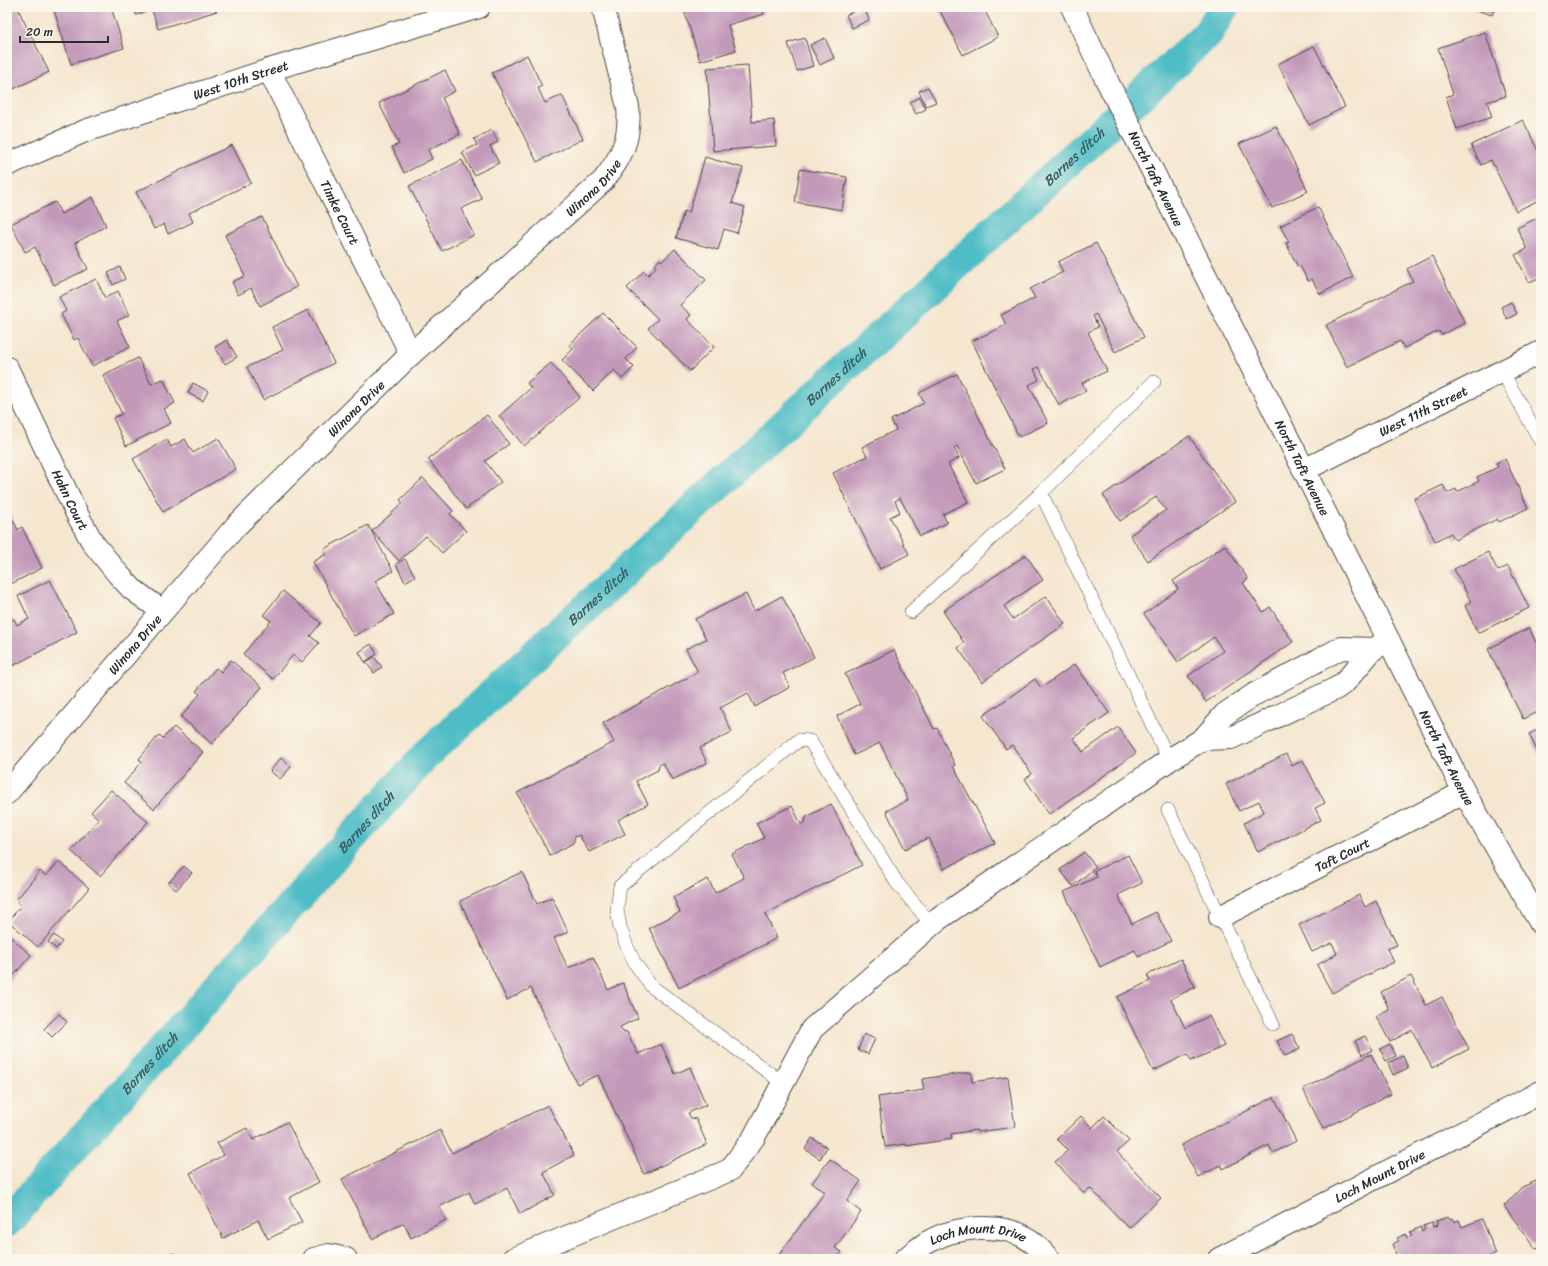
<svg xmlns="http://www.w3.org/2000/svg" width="1548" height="1266" font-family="Sriracha,sans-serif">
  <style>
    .green { fill: #8fc577; stroke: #5d7851 }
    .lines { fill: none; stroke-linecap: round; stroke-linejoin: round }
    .canal { stroke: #4fbdc6; stroke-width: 31 }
    .building { fill: #c399ba }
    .service-casing { stroke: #494744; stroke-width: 14 }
    .minor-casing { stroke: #494744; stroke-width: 24 }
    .secondary-casing { stroke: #494744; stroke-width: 24 }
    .service { stroke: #fff; stroke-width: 13 }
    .minor { stroke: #fff; stroke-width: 22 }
    .secondary { stroke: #fff; stroke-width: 22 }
    .labels { text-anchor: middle; stroke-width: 3; stroke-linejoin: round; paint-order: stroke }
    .street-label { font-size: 13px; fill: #2b2b2b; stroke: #fbf7ec }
    .water-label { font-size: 14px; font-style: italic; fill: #385e61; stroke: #fbf7ec }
  </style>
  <rect width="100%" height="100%" fill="#fbf7ec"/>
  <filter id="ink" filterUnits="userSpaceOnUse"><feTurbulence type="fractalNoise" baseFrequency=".025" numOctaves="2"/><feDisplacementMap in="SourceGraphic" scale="8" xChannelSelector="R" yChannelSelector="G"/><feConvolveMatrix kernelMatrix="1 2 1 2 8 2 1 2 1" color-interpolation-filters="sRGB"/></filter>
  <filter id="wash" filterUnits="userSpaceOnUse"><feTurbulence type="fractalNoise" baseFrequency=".012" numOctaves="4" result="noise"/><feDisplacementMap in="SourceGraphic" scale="16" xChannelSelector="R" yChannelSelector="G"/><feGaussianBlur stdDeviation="0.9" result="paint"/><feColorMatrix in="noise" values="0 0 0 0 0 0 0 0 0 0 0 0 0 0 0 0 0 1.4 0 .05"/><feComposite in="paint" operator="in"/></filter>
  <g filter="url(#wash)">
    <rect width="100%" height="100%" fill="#f5e6cf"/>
    <polygon class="green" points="986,1255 1004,1259 966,1259 973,1256"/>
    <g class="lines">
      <path class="canal" id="s1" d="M7,1222L426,755L1208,33L1224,7"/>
    </g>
    <g id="blocks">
      <g class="building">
        <polygon points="7,7 17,7 49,72 7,92"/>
        <polygon points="53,7 111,7 124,48 71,64"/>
        <polygon points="134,7 216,7 217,11 158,29 152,10 136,15"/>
        <polygon points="683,7 762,7 764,14 728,25 736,50 700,61"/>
        <polygon points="864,7 869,20 852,28 846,15"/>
        <polygon points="938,7 983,7 998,37 963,55"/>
        <polygon points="1467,7 1495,7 1492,15"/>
        <polygon points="1485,32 1506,96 1487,102 1492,117 1457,129 1446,97 1453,94 1438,48"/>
        <polygon points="805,38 813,66 797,71 788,43"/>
        <polygon points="825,38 834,58 820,65 810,45"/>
        <polygon points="1314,46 1345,107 1309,125 1278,64"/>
        <polygon points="527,55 542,86 538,88 545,103 562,95 583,139 537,162 492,73"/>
        <polygon points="748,65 752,122 774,120 776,146 713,151 707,68"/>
        <polygon points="445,70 455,91 442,98 460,134 428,150 432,159 404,173 392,147 399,144 379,103"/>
        <polygon points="928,87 936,102 926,106 919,91"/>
        <polygon points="920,97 926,109 916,114 910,102"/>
        <polygon points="1523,120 1541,157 1541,199 1516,211 1491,160 1481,165 1471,145"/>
        <polygon points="1276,126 1308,191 1272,208 1239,144"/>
        <polygon points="492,130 498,142 490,146 499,163 474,175 462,152 477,145 474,139"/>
        <polygon points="232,145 251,183 189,213 193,222 168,234 164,224 154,229 136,192"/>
        <polygon points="705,157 743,168 732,203 745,207 737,233 724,229 718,250 676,238 684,211 689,213"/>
        <polygon points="462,160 482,199 461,209 474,235 442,251 409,186"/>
        <polygon points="800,169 847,177 842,210 795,202"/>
        <polygon points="93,197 106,226 75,243 88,269 54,285 35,247 25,252 11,224 55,202 61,214"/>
        <polygon points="1318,207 1353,277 1320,294 1312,279 1308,281 1300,266 1298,267 1286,243 1289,242 1280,226"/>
        <polygon points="1541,216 1541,277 1529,282 1515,255 1527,249 1517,228"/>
        <polygon points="262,217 297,287 260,306 251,288 238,295 232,282 245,276 225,235"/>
        <polygon points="1096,243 1144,337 1115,352 1096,314 1093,316 1098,327 1088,332 1107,371 1082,383 1086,391 1059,405 1039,367 1034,369 1039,380 1029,385 1048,423 1019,437 972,341 1006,325 1001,315 1035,298 1030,289 1063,272 1058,262"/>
        <polygon points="675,249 706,280 680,305 691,315 687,319 714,347 690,371 648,328 658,319 627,288 644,271 648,275 656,267 655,265 660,259 662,261"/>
        <polygon points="1432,256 1465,323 1441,335 1439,331 1404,348 1400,341 1347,367 1326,325 1413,281 1407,269"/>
        <polygon points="120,267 125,279 113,285 108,273"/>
        <polygon points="96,279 105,298 118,291 129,315 117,321 130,347 92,366 78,338 74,340 61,314 66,311 59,297"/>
        <polygon points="1511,302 1517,314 1507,319 1501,307"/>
        <polygon points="308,310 334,363 263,400 247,367 283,350 272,327"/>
        <polygon points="603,313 637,347 626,359 634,367 622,379 614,370 593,391 562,360 573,349 569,345"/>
        <polygon points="227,340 237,357 225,364 215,347"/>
        <polygon points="138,358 151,384 163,379 175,403 164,409 171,423 126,446 113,418 122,414 103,375"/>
        <polygon points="551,363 580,397 524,446 499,416 531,388 527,383"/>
        <polygon points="957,374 1005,469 976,483 957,446 954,448 959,458 948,464 968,502 943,514 947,523 920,536 900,498 895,501 900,512 890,517 909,554 880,569 833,473 867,456 862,447 896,430 891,420 924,403 919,393"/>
        <polygon points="193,383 208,391 203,401 188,393"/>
        <polygon points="487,415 509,444 485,461 501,482 466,509 428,459"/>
        <polygon points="1189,436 1235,502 1148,561 1130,535 1166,510 1156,497 1120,521 1103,495"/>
        <polygon points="218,438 236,469 163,512 133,459 167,439 171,447 185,439 193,453"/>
        <polygon points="1505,459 1528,508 1499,522 1497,519 1455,540 1451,533 1435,541 1414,499 1443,485 1447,493 1456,489 1457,492 1479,481 1477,477 1498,467 1496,463"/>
        <polygon points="423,478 453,511 450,514 466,531 442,553 426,536 399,561 372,531 403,503 400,500"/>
        <polygon points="7,508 18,530 22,527 42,568 7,586"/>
        <polygon points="368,525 393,571 375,581 394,614 354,636 313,562 326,554 324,549"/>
        <polygon points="1225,545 1248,579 1243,583 1263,612 1270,607 1293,642 1206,702 1188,676 1223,651 1214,637 1178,662 1144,614 1178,589 1173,581"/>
        <polygon points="1488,552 1498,571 1508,566 1529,608 1478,633 1465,606 1471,602 1454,569"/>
        <polygon points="1026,555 1043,580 1004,606 1013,619 1046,596 1065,624 982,682 958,648 964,643 943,611"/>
        <polygon points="405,559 415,576 405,582 396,564"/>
        <polygon points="50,580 77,632 7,669 7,612 11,621 14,619 17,625 29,619 18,596"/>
        <polygon points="283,591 321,623 310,636 319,643 302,662 293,655 273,679 243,654 271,621 263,615"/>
        <polygon points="746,594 754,611 782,596 814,657 783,673 790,687 755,707 748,693 720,708 732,732 700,748 707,763 672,780 663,763 659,765 658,770 636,781 648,804 618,820 625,834 589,852 579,835 575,837 573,843 550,856 517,793 614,742 603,723 698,672 686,649 706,639 695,619"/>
        <polygon points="1529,628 1541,653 1541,710 1523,719 1488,649"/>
        <polygon points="371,644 377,654 365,662 359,652"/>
        <polygon points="894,650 934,729 937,728 955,765 953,766 995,843 944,869 928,838 905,849 886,811 908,800 880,743 854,755 837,716 860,704 845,674"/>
        <polygon points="374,657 382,667 374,673 366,662"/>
        <polygon points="231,660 262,687 212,744 181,717 200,694 196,691 216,668 221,672"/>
        <polygon points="1075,664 1109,713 1073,738 1077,743 1083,752 1118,727 1136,753 1049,814 1025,779 1032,774 1012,745 1006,749 983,716 1035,679 1041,688"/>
        <polygon points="174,727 203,752 154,809 124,783 142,762 139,759 159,735 163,738"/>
        <polygon points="1541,728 1541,759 1529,734"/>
        <polygon points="1286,754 1292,766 1303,760 1325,803 1315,808 1321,820 1258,852 1244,823 1264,812 1259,801 1239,811 1226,784"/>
        <polygon points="281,758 291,767 280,779 270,771"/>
        <polygon points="111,790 148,822 100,876 71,851 99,819 91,812"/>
        <polygon points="831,804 862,865 765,914 777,938 679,988 649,928 680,912 673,897 708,879 715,893 744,878 732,854 764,838 756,823 792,806 801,824 805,822 806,817"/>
        <polygon points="1084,852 1096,867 1073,886 1060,870"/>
        <polygon points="1128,855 1142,883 1118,895 1132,924 1156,912 1171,941 1138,957 1135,950 1100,967 1064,892 1097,877 1094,871"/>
        <polygon points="59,862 89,888 38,947 8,921 21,906 16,900 40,871 46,876"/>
        <polygon points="184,866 192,873 176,890 168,883"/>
        <polygon points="522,872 537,904 552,897 568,932 554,938 568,968 593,957 608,990 623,983 638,1018 620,1027 622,1031 627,1032 638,1054 661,1044 675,1074 690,1067 706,1105 688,1113 691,1118 696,1119 707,1144 644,1174 598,1075 577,1084 531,988 507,1000 460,901"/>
        <polygon points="1359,895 1365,907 1376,901 1397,945 1387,949 1394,962 1332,993 1317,965 1337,954 1332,943 1312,952 1299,925"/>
        <polygon points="7,934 31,955 7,983"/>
        <polygon points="54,935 62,942 56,949 48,942"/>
        <polygon points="1181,959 1195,987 1171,999 1185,1028 1209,1016 1224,1046 1191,1061 1188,1054 1153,1071 1117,997 1150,981 1147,975"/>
        <polygon points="1411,976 1426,1005 1442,997 1469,1049 1432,1068 1412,1030 1390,1042 1376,1016 1389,1009 1381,992"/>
        <polygon points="59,1014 67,1022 52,1037 44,1029"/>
        <polygon points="864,1034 875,1039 868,1054 858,1050"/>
        <polygon points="1292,1034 1300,1049 1285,1056 1277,1041"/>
        <polygon points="1365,1036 1372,1050 1362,1055 1355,1041"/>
        <polygon points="1390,1044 1396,1056 1386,1061 1380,1049"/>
        <polygon points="1371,1054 1391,1094 1323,1129 1303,1089"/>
        <polygon points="1403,1056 1408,1068 1393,1075 1388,1063"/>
        <polygon points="971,1072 972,1082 1008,1077 1015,1127 977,1132 976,1130 951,1134 952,1139 906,1146 906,1144 885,1147 878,1097 924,1090 922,1079"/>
        <polygon points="1274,1097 1296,1141 1273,1153 1269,1145 1223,1169 1221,1165 1198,1177 1181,1145"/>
        <polygon points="548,1105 574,1155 543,1172 555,1195 520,1214 507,1188 475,1204 469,1192 439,1207 446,1220 411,1238 404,1223 372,1239 342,1179 440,1130 452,1153"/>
        <polygon points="1081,1116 1092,1128 1104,1116 1129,1141 1117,1152 1161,1198 1129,1228 1090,1188 1084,1193 1055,1162 1068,1150 1057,1139"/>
        <polygon points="287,1122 319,1182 289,1198 302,1222 268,1239 258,1220 223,1238 190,1173 224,1155 217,1143 247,1128 253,1140"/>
        <polygon points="812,1138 827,1147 820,1159 805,1149"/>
        <polygon points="830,1159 861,1181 847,1201 861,1212 835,1248 842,1252 836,1259 776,1259 825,1192 812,1183"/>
        <polygon points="1541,1179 1541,1251 1539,1248 1536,1249 1504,1206 1522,1187"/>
        <polygon points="1448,1217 1450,1220 1453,1219 1454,1222 1459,1220 1462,1227 1482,1219 1496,1254 1483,1259 1398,1259 1392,1244 1399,1241 1397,1238 1406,1234 1407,1238 1412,1236 1410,1232 1420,1227 1422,1232 1425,1230 1423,1226 1432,1223 1433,1227 1438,1225 1436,1221"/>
        <polygon points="173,1253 176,1259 160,1259"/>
      </g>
    </g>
  </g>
  <g filter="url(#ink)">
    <use href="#blocks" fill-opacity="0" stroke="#494744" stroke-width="1"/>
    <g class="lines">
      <g class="service-casing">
        <g id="service">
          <polyline points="1502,371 1541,442"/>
          <polyline points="1041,493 1154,382"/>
          <polyline points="911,612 1041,493 1169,760"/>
          <polyline points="1168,810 1273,1024"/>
          <polyline points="783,1083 651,986 634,962 626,944 620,927 617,910 620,886 799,740 810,741 897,883 932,925"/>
        </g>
      </g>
      <g class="minor-casing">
        <g id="minor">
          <path id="s2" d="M269,70L411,354"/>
          <path id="s3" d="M7,165L85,131L269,70L479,7"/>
          <path id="s4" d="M7,368L78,516L93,543L118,574L132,589L162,611"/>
          <path id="s5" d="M1304,470L1541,352"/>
          <polyline points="1373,649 1341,648 1255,694 1225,714 1203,739 1231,738 1337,688 1345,682 1373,649 1389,641"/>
          <path id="s6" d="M7,793L236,526L411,354L603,181C622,157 631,138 628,107L603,7"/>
          <path id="s7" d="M1220,917L1464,792"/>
          <polyline points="314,1259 329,1255 346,1259"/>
          <polyline points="513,1259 730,1170 754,1137 812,1029 937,920 1169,760 1203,739"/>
          <path id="s8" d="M905,1259C913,1253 920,1247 928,1242C956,1226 1004,1221 1031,1241C1038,1246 1043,1253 1049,1259"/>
          <path id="s9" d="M1219,1259L1541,1092"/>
        </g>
      </g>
      <g class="secondary-casing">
        <g id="secondary">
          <path id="s10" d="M1072,7L1106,79L1304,470L1464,792L1541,924"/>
        </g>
      </g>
      <use href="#service" class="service"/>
      <use href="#minor" class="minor"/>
      <use href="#secondary" class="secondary"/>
    </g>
  </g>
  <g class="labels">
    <g class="street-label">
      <text dy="5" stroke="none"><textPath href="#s3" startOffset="249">West 10th Street</textPath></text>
      <text dy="5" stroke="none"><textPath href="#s10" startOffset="191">North Taft Avenue</textPath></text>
      <text dy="5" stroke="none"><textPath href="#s6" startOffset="844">Winona Drive</textPath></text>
      <text dy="5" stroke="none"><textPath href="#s2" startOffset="159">Timke Court</textPath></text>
      <text dy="5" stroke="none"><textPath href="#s6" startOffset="520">Winona Drive</textPath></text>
      <text dy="5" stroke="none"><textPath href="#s5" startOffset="133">West 11th Street</textPath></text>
      <text dy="5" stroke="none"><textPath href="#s10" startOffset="515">North Taft Avenue</textPath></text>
      <text dy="5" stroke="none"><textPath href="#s4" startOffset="146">Hahn Court</textPath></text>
      <text dy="5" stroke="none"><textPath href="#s6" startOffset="196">Winona Drive</textPath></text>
      <text dy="5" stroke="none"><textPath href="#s10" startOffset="839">North Taft Avenue</textPath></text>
      <text dy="5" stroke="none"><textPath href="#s7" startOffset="137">Taft Court</textPath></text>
      <text dy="5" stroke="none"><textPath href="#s9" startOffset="181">Loch Mount Drive</textPath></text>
      <text dy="5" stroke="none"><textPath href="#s8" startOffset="81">Loch Mount Drive</textPath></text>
    </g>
    <g class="water-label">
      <text dy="5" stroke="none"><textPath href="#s1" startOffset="1509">Barnes ditch</textPath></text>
      <text dy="5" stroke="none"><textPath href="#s1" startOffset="1185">Barnes ditch</textPath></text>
      <text dy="5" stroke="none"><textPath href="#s1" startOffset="861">Barnes ditch</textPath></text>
      <text dy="5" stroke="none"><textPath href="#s1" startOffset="537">Barnes ditch</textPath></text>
      <text dy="5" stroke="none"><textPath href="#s1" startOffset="213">Barnes ditch</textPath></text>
    </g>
  </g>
  <rect width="1548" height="1266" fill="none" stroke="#fbf7ec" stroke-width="24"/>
  <path d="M20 36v6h88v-6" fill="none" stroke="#2b2b2b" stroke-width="2"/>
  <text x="26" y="36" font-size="12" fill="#2b2b2b" stroke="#fbf7ec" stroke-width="3" paint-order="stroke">20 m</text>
</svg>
